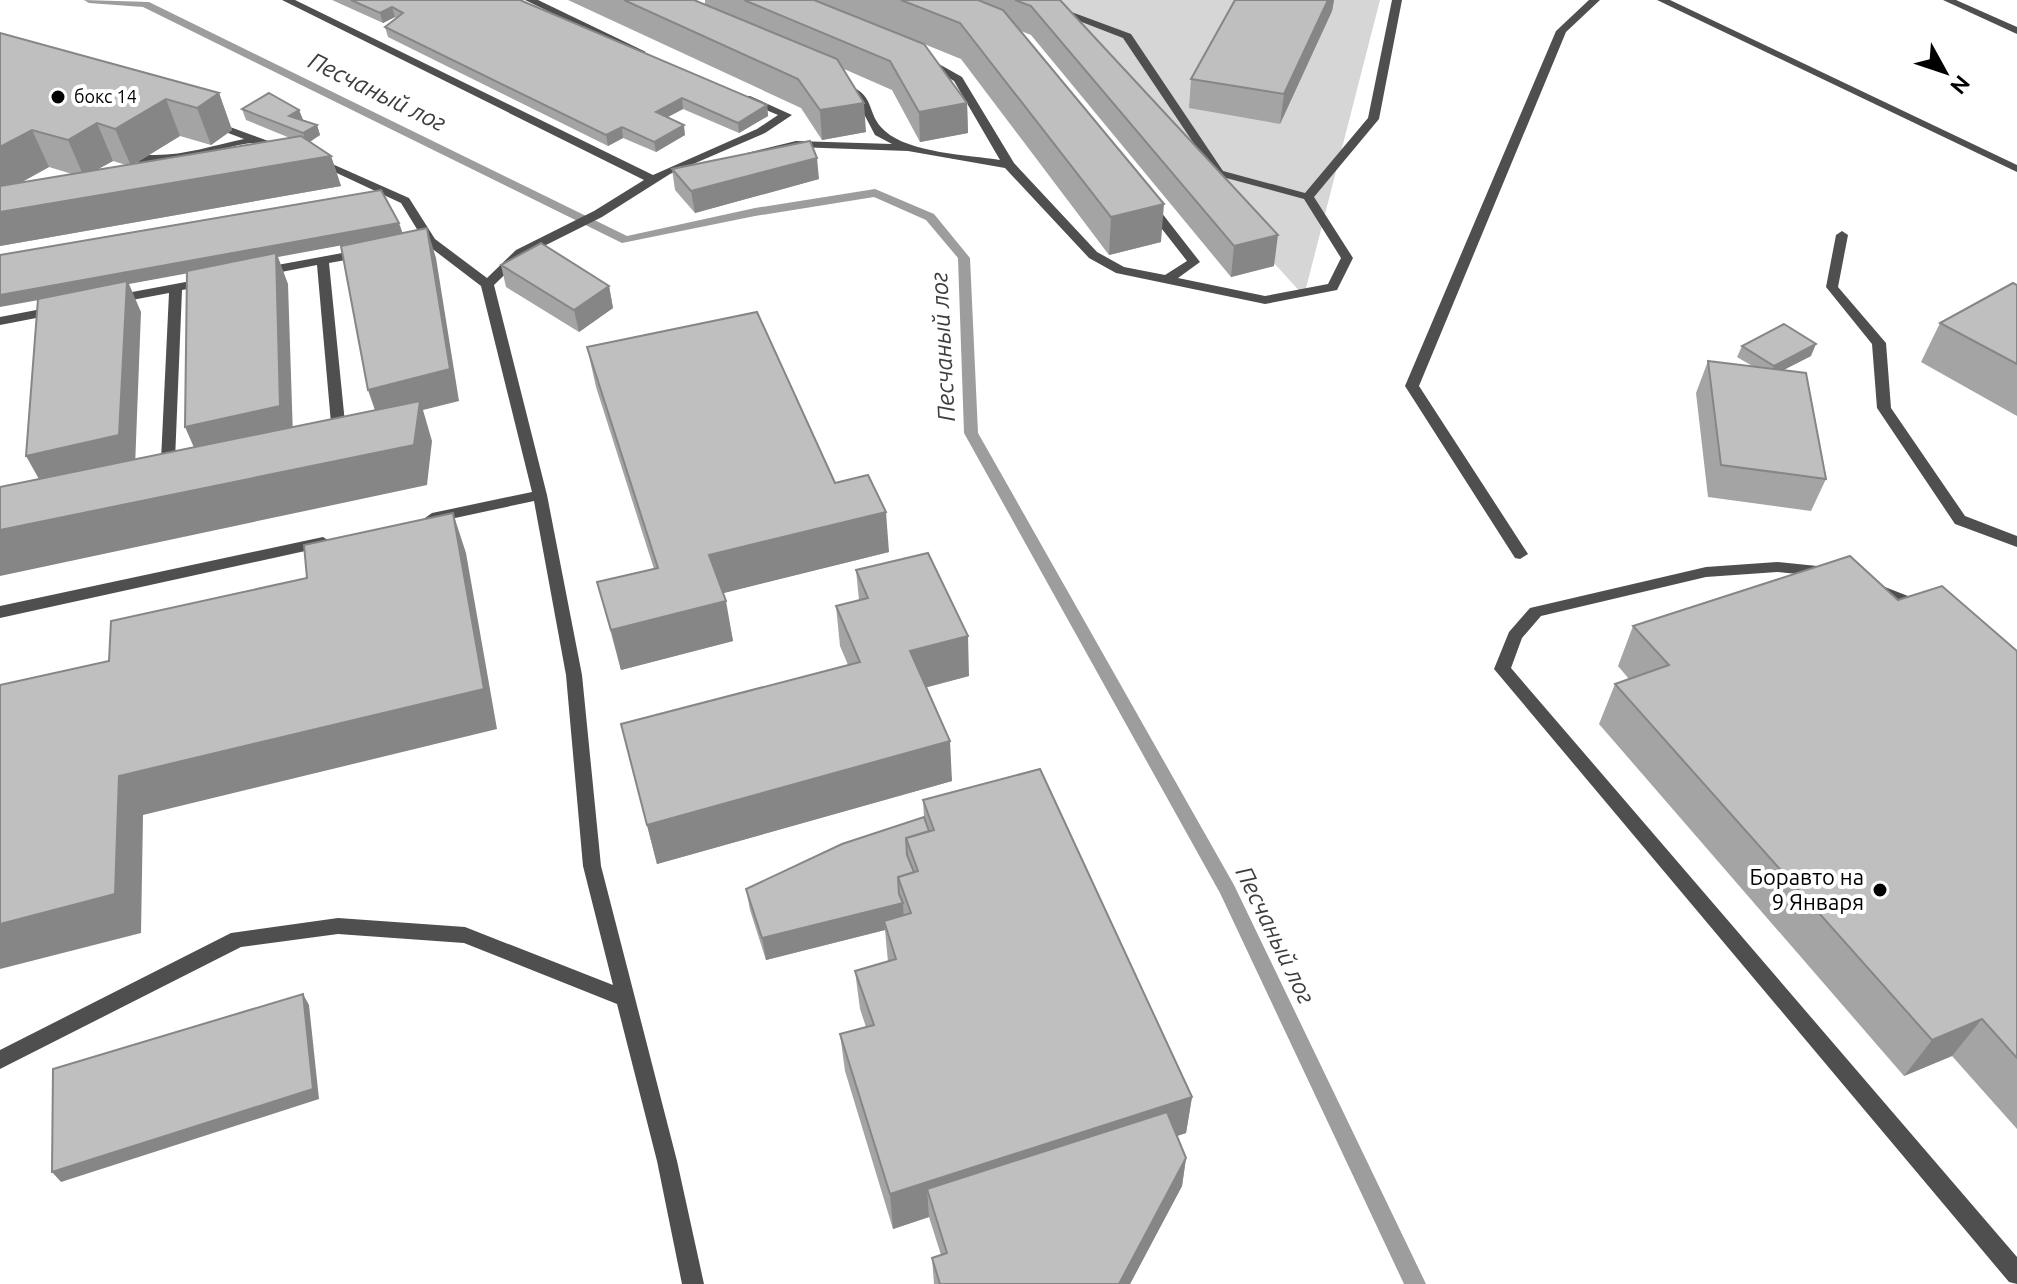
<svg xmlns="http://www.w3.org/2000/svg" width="2017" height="1284" font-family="Ubuntu,sans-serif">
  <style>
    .green { fill: #d6d6d6 }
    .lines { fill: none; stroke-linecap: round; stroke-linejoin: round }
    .stream { fill: #9d9d9d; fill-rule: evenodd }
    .lane { fill: #4f4f4f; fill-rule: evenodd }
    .street { fill: #4f4f4f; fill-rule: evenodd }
    .wall { fill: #a4a4a4; fill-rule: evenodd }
    .shaded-wall { fill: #868686 }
    .building { fill: #bfbfbf; stroke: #868686; stroke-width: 2 }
    .poi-dot { fill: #000; stroke: #fff; stroke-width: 3 }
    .labels { text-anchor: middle; stroke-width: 8; stroke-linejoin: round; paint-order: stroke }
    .far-poi-label { font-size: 18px; fill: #000; stroke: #fff; text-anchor: start }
    .poi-label { font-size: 22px; fill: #000; stroke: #fff; text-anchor: end }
    .water-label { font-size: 24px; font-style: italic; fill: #3e3e3e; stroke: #fff }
  </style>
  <rect width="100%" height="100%" fill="#fff"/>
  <polygon class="green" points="994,0 1380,0 1304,296 1056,25"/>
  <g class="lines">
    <polygon class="stream" points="84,0 149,2 627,236 755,208 875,189 934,214 970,258 978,433 1234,885 1426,1284 1404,1284 1220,893 964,433 958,258 926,220 874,197 755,216 622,243 143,7 89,3"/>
    <g class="lane">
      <polygon points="282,0 295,0 653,175 757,129 778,115 742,100 742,96 750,96 792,115 765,133 670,174 602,217 524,256 494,285 547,495 582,675 601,866 677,1161 704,1284 682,1284 657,1161 617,1004 464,943 338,934 241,947 0,1069 0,1050 231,933 338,918 465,927 613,985 583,866 566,675 534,501 432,523 425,518 432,513 532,492 481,286 426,244 401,203 311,161 321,159 409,198 435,239 487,278 516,250 594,211 644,180"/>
      <polygon points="525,0 538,0 646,52 637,54"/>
      <path d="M1025,0H1039L1131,34L1223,171L1305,193L1368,118L1392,0H1402L1379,119L1314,197L1353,258L1337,290L1265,304L1116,273L1089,258L1005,168L908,151L796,147L753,156L747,153L796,141L892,144L875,135L854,95L836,85L841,82C879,94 864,113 885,131C909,153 969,155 1000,160L954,81L919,60V56L923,55L962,77L1014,163L1097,252L1124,267L1165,275L1187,261L1144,206L1150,202L1154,203L1200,262L1178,278L1265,296L1328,284L1341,258L1304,199L1215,175L1123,38Z"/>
      <polygon points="1589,0 1600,0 1566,32 1419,386 1528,554 1520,559 1515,558 1405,386 1556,31"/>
      <polygon points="1943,0 1956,0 2017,27 2017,34"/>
      <path d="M211,120L290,149L284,152C275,150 263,143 254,143C217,144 163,180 126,156L132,153C172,160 206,147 244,139L207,125V121Z"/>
      <polygon points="1842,231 1848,235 1838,287 1886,343 1891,408 1965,516 2017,536 2017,547 1955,524 1877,408 1872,344 1826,287 1836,235"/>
      <polygon points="364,249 368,250 368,256 329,263 345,423 338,427 331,423 317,265 261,276 255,272 261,268"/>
      <polygon points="207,278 211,279 211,285 182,290 175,460 168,465 161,460 169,293 116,303 110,299 116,295"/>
      <polygon points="57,306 62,307 62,313 0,325 0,317"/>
      <polygon points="323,537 331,542 328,546 0,618 0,606"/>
      <polygon points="1777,562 1827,567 1835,572 1827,577 1777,572 1706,577 1541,616 1522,638 1511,668 2017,1257 2017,1284 2009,1282 1494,669 1509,632 1530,608 1706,567"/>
      <polygon points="1872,582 1926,603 1928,607 1920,613 1867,591 1864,587 1867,583"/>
    </g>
    <polygon class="street" points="1657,0 1670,0 2017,165 2017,172"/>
  </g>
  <g class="wall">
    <polygon points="332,0 520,0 767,105 768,116 739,133 683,109 668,117 685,135 656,152 623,138 608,146 388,37 385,27 396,18 395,17 383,23"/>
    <polygon points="568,0 694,0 705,5 705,0 1060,0 1274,266 1231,277 1031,35 1021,31 1161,242 1109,255 961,59 924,44 967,103 968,133 920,142 892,90 844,69 866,132 822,140 801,108"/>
    <polygon points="1235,0 1334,0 1332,11 1280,124 1189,108 1191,79"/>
    <path d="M0,33L219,93L232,130L211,145L180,136L136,163L290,138L246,120L242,109L299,110L303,120L317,125L320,135L310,142L331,156L341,186L0,246ZM113,161L126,165L97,169ZM49,167L72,174L22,182Z"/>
    <polygon points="672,169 819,179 695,213 675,190"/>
    <polygon points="501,265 609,286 613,308 579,332 506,287"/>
    <polygon points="2017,285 2017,416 1921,362 1940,323"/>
    <polygon points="1742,346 1811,356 1782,370 1826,479 1811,511 1708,497 1696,393 1708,361 1754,367 1737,357"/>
    <polygon points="587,347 835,483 889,552 723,593 733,641 621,670 597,582 654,569 596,387"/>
    <polygon points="856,570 969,676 926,687 952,781 657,864 621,724 848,665 840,646 836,606 859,600"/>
    <polygon points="1898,600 2017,651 2017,1129 1952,1056 1904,1076 1599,724 1615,684 1629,679 1618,666 1633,626"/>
    <polygon points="923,800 1192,1097 1186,1133 1177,1136 1186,1158 1182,1186 1130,1284 934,1284 932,1258 941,1255 929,1217 893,1229 845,1071 840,1034 866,1027 860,1009 855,971 888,962 885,930 766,960 750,910 746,889 924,817"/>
  </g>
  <g class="shaded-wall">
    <polygon points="1328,0 1334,0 1332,11 1280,124 1284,94"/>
    <polygon points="392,7 395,17 383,23 380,13"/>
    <polygon points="219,93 232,130 211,145 197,108"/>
    <polygon points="682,98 683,109 658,122 656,112"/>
    <polygon points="166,99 180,136 131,166 115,129"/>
    <polygon points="864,103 866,132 822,140 820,110"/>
    <polygon points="967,103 968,133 920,142 919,112"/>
    <polygon points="767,105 768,116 739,133 738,123"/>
    <polygon points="299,110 303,120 289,116"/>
    <polygon points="97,123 113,161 84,177 68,140"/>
    <polygon points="317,125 320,135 306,144 303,133"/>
    <polygon points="684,125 685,135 656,152 654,142"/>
    <polygon points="622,127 623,138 608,146 606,135"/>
    <polygon points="32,130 49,167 0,194 0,147"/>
    <polygon points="331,156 341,186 0,246 0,212"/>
    <polygon points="817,158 819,179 695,213 691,191"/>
    <polygon points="1164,204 1161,242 1109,255 1111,217"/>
    <polygon points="399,223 403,234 278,257 288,284 293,437 199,459 185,427 277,257 129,284 141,312 135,467 44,488 26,456 127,284 0,307 0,295"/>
    <polygon points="427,228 436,258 459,401 423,410 432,441 427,485 0,576 0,530 379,422 368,390"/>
    <polygon points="1278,235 1274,266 1231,277 1234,246"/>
    <polygon points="609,286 613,308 579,332 574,310"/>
    <polygon points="1816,344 1811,356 1770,377 1774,366"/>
    <polygon points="886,512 889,552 716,595 709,555"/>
    <polygon points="453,513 466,553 497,729 143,815 141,933 0,969 0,924 119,776"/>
    <polygon points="726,601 733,641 621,670 611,630"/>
    <polygon points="968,636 969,676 913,691 910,651"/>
    <polygon points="950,741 952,781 657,864 647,825"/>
    <polygon points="903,903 904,925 884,921 885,930 766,960 762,938"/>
    <polygon points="303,994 309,1005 319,1099 61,1182 52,1172"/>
    <polygon points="1982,1019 1952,1056 1904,1076 1932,1040"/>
    <polygon points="1192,1097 1186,1133 935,1215 927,1189 929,1217 893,1229 890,1194"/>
    <polygon points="1186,1158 1182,1186 1130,1284 1119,1284"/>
  </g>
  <g class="building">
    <polygon points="351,0 520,0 767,105 738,123 682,98 656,112 684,125 654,142 622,127 606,135 385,27 403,13 392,7 380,13"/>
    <polygon points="624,0 694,0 837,59 864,103 820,110 798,79"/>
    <polygon points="744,0 814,0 924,44 967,103 919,112 890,61"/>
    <polygon points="901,0 978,0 1003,10 1164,204 1111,217 960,23"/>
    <polygon points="1015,0 1060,0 1278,235 1234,246 1031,6"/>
    <polygon points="1235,0 1328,0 1284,94 1191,79"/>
    <polygon points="0,33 219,93 197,108 166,99 115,129 97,123 68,140 32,130 0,147"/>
    <polygon points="269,93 299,110 289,116 317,125 303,133 242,109"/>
    <polygon points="301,136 331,156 0,212 0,186"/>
    <polygon points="810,141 817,158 691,191 672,169"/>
    <polygon points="381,190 399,223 0,295 0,255"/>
    <polygon points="427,228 450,369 368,390 341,246"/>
    <polygon points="541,243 609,286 574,310 501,265"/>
    <polygon points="276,253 280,406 185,427 187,271"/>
    <polygon points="127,281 119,435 26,456 38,299"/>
    <polygon points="2013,283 2017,285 2017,364 1940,323"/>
    <polygon points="757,312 835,483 868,475 886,512 709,555 726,601 611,630 597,582 658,568 587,347"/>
    <polygon points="1784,324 1816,344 1774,366 1742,346"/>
    <polygon points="1708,361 1806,373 1826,479 1721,465"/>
    <polygon points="420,401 414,445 0,530 0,487"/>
    <polygon points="453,513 484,689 119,776 115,894 0,924 0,685 109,661 111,621 307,578 304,545"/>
    <polygon points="928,553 968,636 910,651 950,741 647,825 621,724 860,662 836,606 868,598 856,570"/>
    <polygon points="1850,556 1898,600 1942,586 2017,651 2017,1058 1982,1019 1932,1040 1615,684 1669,665 1633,626"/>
    <polygon points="1040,769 1192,1097 890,1194 840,1034 874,1025 855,971 896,959 884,921 911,913 898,877 918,871 906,838 934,830 923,800"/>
    <polygon points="924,817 929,831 906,838 907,855 914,872 898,877 899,894 903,903 762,938 746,889 842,844"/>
    <polygon points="303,994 313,1089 52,1172 53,1069"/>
    <polygon points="1167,1112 1186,1158 1119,1284 940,1284 932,1258 947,1253 927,1189"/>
  </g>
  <g class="poi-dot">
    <circle cx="58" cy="97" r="8"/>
    <circle cx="1880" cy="890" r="8"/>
  </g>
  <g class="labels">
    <g class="far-poi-label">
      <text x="74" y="103">бокс 14</text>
    </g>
    <g class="poi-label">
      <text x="1864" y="885">Боравто на<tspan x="1864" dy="25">9 Января</tspan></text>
    </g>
    <g class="water-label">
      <text transform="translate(377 92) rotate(26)" y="8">Песчаный лог</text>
      <text transform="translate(943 347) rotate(-93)" y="8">Песчаный лог</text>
      <text transform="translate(1275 935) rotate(64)" y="8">Песчаный лог</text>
    </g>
  </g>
  <g transform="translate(1945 72) rotate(130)" stroke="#ffffff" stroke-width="6" paint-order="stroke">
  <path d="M0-6L14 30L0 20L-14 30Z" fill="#000000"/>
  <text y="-12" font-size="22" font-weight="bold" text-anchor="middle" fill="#000000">N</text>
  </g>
</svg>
